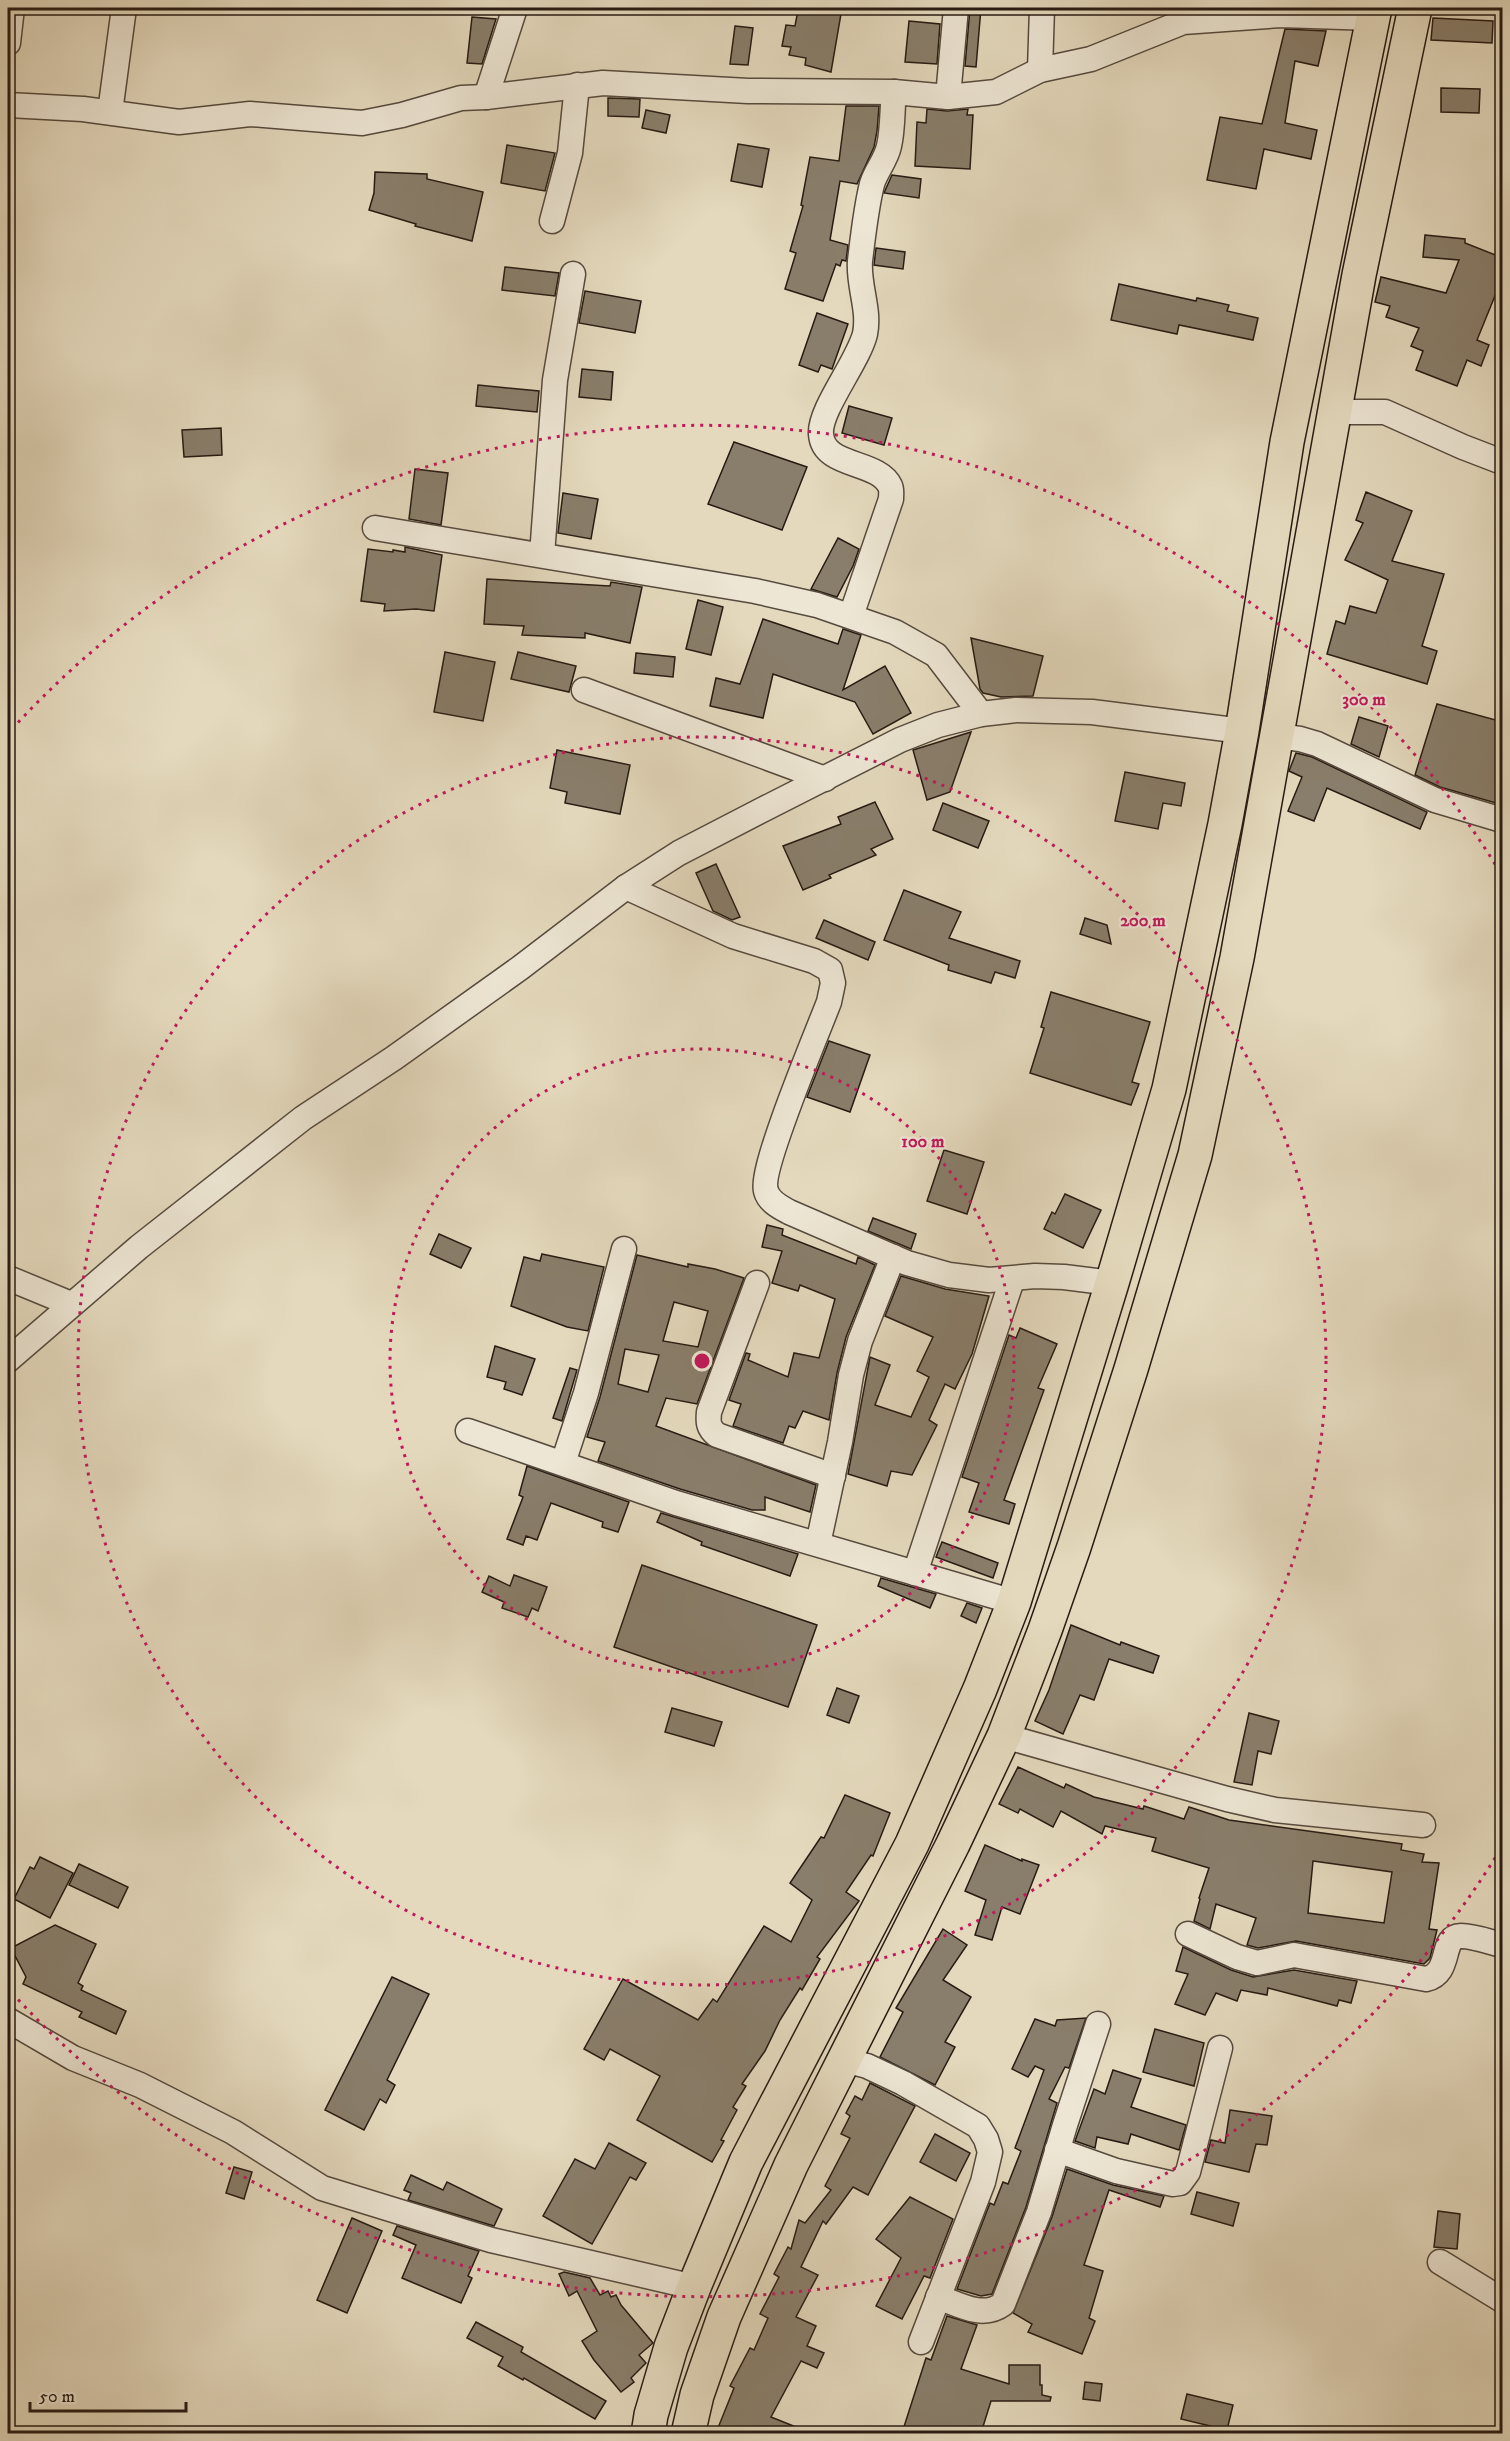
<svg xmlns="http://www.w3.org/2000/svg" width="1510" height="2441" font-family="'IM FELL DW Pica',serif">
  <style>
    .building { fill: #897e6b; stroke: #271b13; stroke-width: 1.5; fill-rule: evenodd }
    .lines { fill: none; stroke-linecap: round; stroke-linejoin: round }
    .minor-casing { stroke: #564a3e; stroke-width: 27 }
    .highway-casing { stroke: #271b13; stroke-width: 36 }
    .minor { stroke: #ede6d4; stroke-width: 24 }
    .highway { stroke: #e4d9bd; stroke-width: 33 }
    .ring { fill: none; stroke: #c2185b; stroke-width: 3; stroke-dasharray: 3 6 }
    .centre { fill: #c2185b; stroke: #ede6d4; stroke-width: 3 }
    .ring-label { font-size: 18px; text-anchor: middle; font-weight: bold; fill: #c2185b; stroke: #ede6d4; stroke-width: 4.5; stroke-linejoin: round; paint-order: stroke }
  </style>
  <rect width="100%" height="100%" fill="#e4d9bd"/>
  <filter id="stains"><feTurbulence type="fractalNoise" baseFrequency=".00333" numOctaves="4"/><feColorMatrix values="0 0 0 0 .2 0 0 0 0 .09 0 0 0 0 .02 0 0 0 .5 -.17"/></filter>
  <radialGradient id="worn" r=".72"><stop offset=".6" stop-color="#630" stop-opacity="0"/><stop offset="1" stop-color="#630" stop-opacity=".3"/></radialGradient>
  <g class="building">
    <polygon points="970,8 981,8 976,67 965,66"/>
    <polygon points="798,10 841,14 831,72 805,65 806,58 789,55 791,47 782,46 786,25 795,26"/>
    <polygon points="472,17 496,19 482,64 467,63"/>
    <polygon points="1433,18 1493,21 1492,43 1431,40"/>
    <polygon points="909,21 940,24 937,64 905,62"/>
    <polygon points="735,26 753,28 748,65 730,64"/>
    <polygon points="1285,29 1326,31 1318,66 1295,61 1285,123 1317,130 1311,159 1264,149 1256,189 1207,180 1220,117 1262,124"/>
    <polygon points="1441,88 1480,89 1479,113 1441,112"/>
    <polygon points="608,98 640,99 639,117 608,116"/>
    <polygon points="846,106 879,106 877,131 874,147 857,184 840,181 830,240 848,245 846,261 842,260 840,266 836,264 823,301 785,289 796,253 790,251 803,206 801,205 810,157 839,161"/>
    <polygon points="927,109 947,111 968,109 967,115 973,115 970,169 915,166 917,122 926,123"/>
    <polygon points="646,110 670,115 666,133 642,128"/>
    <polygon points="738,144 769,149 762,187 731,181"/>
    <polygon points="507,145 555,153 545,191 501,183"/>
    <polygon points="375,172 427,174 427,179 483,192 472,241 415,226 416,224 369,210 374,193"/>
    <polygon points="892,175 921,179 919,198 884,193"/>
    <polygon points="1425,235 1465,239 1465,243 1503,258 1503,276 1477,340 1489,345 1481,366 1467,360 1457,386 1416,370 1423,351 1411,346 1419,328 1386,317 1390,306 1375,302 1381,277 1446,293 1459,260 1423,257"/>
    <polygon points="876,248 905,252 903,269 874,265"/>
    <polygon points="505,267 559,273 555,296 502,290"/>
    <polygon points="1119,284 1196,301 1197,298 1229,305 1227,311 1258,318 1253,340 1179,325 1177,334 1111,320"/>
    <polygon points="585,291 641,301 635,333 579,323"/>
    <polygon points="817,313 848,324 832,369 821,365 818,372 799,365"/>
    <polygon points="582,369 613,372 611,400 579,397"/>
    <polygon points="478,385 539,391 537,412 476,406"/>
    <polygon points="849,406 892,418 884,445 842,433"/>
    <polygon points="221,428 222,455 184,457 182,430"/>
    <polygon points="734,442 807,467 782,530 708,504"/>
    <polygon points="415,469 448,473 441,525 409,519"/>
    <polygon points="1366,492 1412,511 1392,561 1444,574 1422,646 1437,651 1427,684 1327,654 1336,621 1345,624 1350,606 1376,613 1388,580 1345,560 1363,523 1356,520"/>
    <polygon points="563,493 598,499 591,539 558,533"/>
    <polygon points="838,538 859,549 853,566 837,597 811,589"/>
    <polygon points="405,547 442,555 434,611 416,609 384,611 385,604 361,601 368,549 393,552 393,550 405,552"/>
    <polygon points="487,579 610,586 611,582 642,587 630,643 585,633 585,638 522,635 524,626 484,624"/>
    <polygon points="698,600 723,607 711,655 686,649"/>
    <polygon points="763,619 838,644 843,629 861,635 843,690 885,666 911,713 873,734 855,702 773,674 763,718 710,706 716,678 740,684"/>
    <polygon points="971,638 1043,656 1033,696 1001,697 983,693 980,689"/>
    <polygon points="445,652 495,662 483,721 434,712"/>
    <polygon points="518,652 576,666 569,692 511,679"/>
    <polygon points="636,653 675,657 673,677 634,673"/>
    <polygon points="1437,704 1503,722 1503,805 1440,787 1415,775"/>
    <polygon points="1359,717 1388,726 1379,757 1351,744"/>
    <polygon points="971,732 950,792 927,800 913,750"/>
    <polygon points="557,750 630,765 620,814 565,803 567,792 550,788"/>
    <polygon points="1296,753 1312,757 1427,812 1420,829 1327,788 1314,821 1288,811 1302,777 1289,771"/>
    <polygon points="1125,772 1185,783 1181,806 1163,803 1158,829 1115,821"/>
    <polygon points="875,802 893,839 871,849 876,855 829,875 831,878 803,890 783,846 841,824 838,817"/>
    <polygon points="943,803 989,821 978,848 933,830"/>
    <polygon points="716,864 740,917 732,920 713,911 696,873"/>
    <polygon points="904,890 961,912 949,938 1020,961 1015,978 995,972 991,983 948,970 949,965 884,940"/>
    <polygon points="1085,918 1107,925 1111,944 1080,934"/>
    <polygon points="824,920 875,942 868,960 816,938"/>
    <polygon points="1051,992 1150,1022 1132,1082 1139,1084 1131,1105 1030,1073 1044,1028 1041,1027"/>
    <polygon points="829,1041 870,1055 850,1112 807,1097"/>
    <polygon points="944,1150 984,1162 967,1214 927,1201"/>
    <polygon points="1065,1194 1101,1210 1083,1248 1044,1229 1052,1212 1055,1214"/>
    <polygon points="873,1218 916,1234 911,1249 868,1231"/>
    <polygon points="767,1225 783,1229 782,1235 856,1264 858,1257 875,1265 846,1337 837,1373 829,1420 803,1411 795,1428 789,1426 783,1443 733,1426 741,1404 729,1400 746,1353 750,1354 748,1360 788,1377 794,1353 819,1358 835,1299 800,1285 798,1291 772,1283 782,1251 762,1247"/>
    <polygon points="439,1234 471,1248 461,1268 430,1254"/>
    <polygon points="542,1254 604,1267 588,1331 567,1327 511,1306 524,1257 540,1261"/>
    <path d="M637,1255L688,1267V1264L715,1269L744,1278L697,1404L666,1398L656,1426L816,1485L810,1512L765,1497V1510H752L680,1489L598,1461L605,1442L587,1437L600,1397ZM674,1302L708,1311L698,1347L663,1341ZM625,1349L659,1355L648,1392L618,1384Z"/>
    <polygon points="901,1276 945,1289 989,1296 972,1354 955,1389 945,1384 929,1420 937,1425 912,1475 891,1471 887,1486 848,1474 870,1357 890,1365 875,1405 911,1417 929,1377 917,1371 933,1337 885,1316"/>
    <polygon points="1020,1328 1057,1344 1038,1388 1044,1390 1004,1500 1015,1504 1009,1524 969,1512 979,1483 962,1477 1009,1335 1016,1338"/>
    <polygon points="495,1346 535,1359 522,1395 504,1389 506,1382 487,1377"/>
    <polygon points="570,1368 577,1370 562,1421 553,1418"/>
    <polygon points="527,1466 629,1502 618,1532 602,1527 603,1522 551,1503 537,1540 526,1536 523,1545 507,1539 523,1497 519,1495"/>
    <polygon points="661,1513 798,1554 790,1576 701,1545 702,1542 657,1522"/>
    <polygon points="942,1542 998,1563 993,1578 936,1557"/>
    <polygon points="642,1565 817,1625 788,1707 614,1647"/>
    <polygon points="514,1575 547,1587 538,1611 532,1608 528,1617 502,1608 504,1602 482,1592 489,1576 510,1586"/>
    <polygon points="881,1578 936,1594 930,1608 878,1586"/>
    <polygon points="967,1603 982,1608 976,1623 961,1616"/>
    <polygon points="1071,1625 1120,1645 1121,1642 1159,1656 1153,1673 1109,1659 1094,1700 1080,1695 1063,1734 1035,1721 1049,1690"/>
    <polygon points="837,1688 859,1696 849,1723 827,1715"/>
    <polygon points="672,1708 722,1722 714,1746 665,1732"/>
    <polygon points="1249,1713 1279,1721 1271,1754 1258,1751 1252,1785 1234,1782"/>
    <path d="M1018,1767L1064,1788L1066,1784L1094,1797L1143,1809L1144,1806L1184,1819L1189,1807L1229,1820L1402,1844L1401,1850L1424,1854L1422,1862L1439,1863L1429,1929L1437,1930L1430,1958L1424,1964L1296,1941L1258,1948L1247,1945L1256,1918L1216,1904L1210,1929L1194,1921L1200,1899L1199,1898L1209,1868L1152,1851L1156,1838L1105,1826L1102,1834L1061,1811L1053,1827L1020,1809L1018,1813L999,1804ZM1313,1861L1392,1872L1384,1923L1308,1913Z"/>
    <polygon points="845,1795 890,1813 873,1856 871,1855 846,1892 859,1901 817,1957 820,1959 802,1990 800,1988 780,2020 765,2051 742,2084 746,2086 733,2107 737,2110 721,2140 724,2141 712,2162 637,2120 660,2076 610,2049 604,2060 584,2049 623,1979 698,2020 713,1999 717,2002 764,1926 791,1942 812,1900 790,1883 821,1837 824,1838"/>
    <polygon points="985,1845 1022,1861 1022,1859 1039,1865 1020,1914 1002,1907 992,1940 975,1935 986,1900 965,1891"/>
    <polygon points="40,1857 73,1873 50,1918 14,1899 30,1867 34,1869"/>
    <polygon points="79,1864 128,1887 118,1908 69,1885"/>
    <polygon points="55,1925 96,1944 78,1983 83,1986 81,1990 126,2011 116,2034 79,2017 82,2012 23,1984 26,1977 11,1948"/>
    <polygon points="943,1929 967,1945 943,1980 971,1997 945,2042 955,2047 935,2085 880,2057 903,2012 896,2008"/>
    <polygon points="1183,1947 1231,1970 1253,1977 1294,1970 1357,1981 1351,2003 1339,2000 1337,2006 1268,1988 1267,1995 1241,1990 1237,2001 1216,1993 1205,2015 1175,2004 1188,1974 1176,1971"/>
    <polygon points="392,1977 429,1994 387,2080 395,2085 386,2103 380,2099 364,2130 325,2110"/>
    <polygon points="1086,2018 1069,2068 1065,2067 1049,2099 1057,2103 1026,2207 992,2294 981,2296 957,2289 990,2203 994,2205 1003,2182 1008,2184 1021,2151 1015,2148 1044,2070 1035,2066 1028,2077 1012,2069 1035,2019 1055,2026 1057,2020"/>
    <polygon points="1155,2029 1204,2043 1194,2086 1143,2072"/>
    <polygon points="1113,2070 1141,2079 1131,2107 1186,2125 1179,2150 1131,2134 1128,2144 1097,2137 1095,2148 1075,2141 1094,2089 1105,2094"/>
    <polygon points="870,2083 915,2106 868,2195 853,2187 826,2224 823,2221 801,2267 818,2275 796,2317 816,2326 807,2346 824,2353 817,2368 801,2361 771,2417 811,2433 716,2433 734,2388 730,2386 750,2348 754,2350 768,2318 760,2314 779,2277 774,2274 788,2247 791,2249 799,2220 805,2223 831,2190 825,2186 850,2138 841,2134 850,2116 846,2113 855,2096 862,2100"/>
    <polygon points="1230,2110 1272,2116 1267,2145 1256,2144 1249,2172 1205,2162 1211,2140 1225,2143"/>
    <polygon points="935,2134 970,2153 956,2181 920,2162"/>
    <polygon points="609,2143 646,2163 636,2180 630,2177 592,2244 543,2216 575,2159 595,2169"/>
    <polygon points="234,2167 252,2172 244,2199 226,2193"/>
    <polygon points="1067,2169 1113,2185 1164,2196 1160,2207 1109,2190 1084,2265 1103,2271 1089,2318 1095,2321 1082,2354 1028,2332 1032,2324 1013,2313 1052,2217"/>
    <polygon points="411,2175 443,2190 447,2182 502,2209 494,2226 408,2200 411,2193 404,2190"/>
    <polygon points="1197,2192 1239,2203 1233,2226 1191,2214"/>
    <polygon points="910,2197 953,2219 930,2278 924,2276 902,2319 876,2306 901,2258 876,2239"/>
    <polygon points="1438,2211 1460,2214 1457,2249 1434,2247"/>
    <polygon points="352,2218 382,2231 347,2313 317,2300"/>
    <polygon points="397,2226 479,2251 468,2276 472,2278 461,2303 402,2278 416,2245 393,2235"/>
    <polygon points="564,2272 590,2278 600,2295 608,2291 611,2297 616,2295 621,2305 653,2343 639,2355 646,2363 631,2378 634,2382 621,2392 594,2360 582,2341 597,2331 577,2291 569,2296 559,2274"/>
    <polygon points="947,2316 977,2325 961,2369 1009,2384 1009,2365 1040,2365 1040,2385 1042,2385 1042,2395 1051,2397 1050,2401 991,2401 981,2433 902,2433 926,2358 931,2360"/>
    <polygon points="476,2322 523,2347 521,2352 606,2401 595,2419 524,2378 523,2380 498,2366 503,2357 467,2338"/>
    <polygon points="1085,2382 1102,2384 1100,2401 1083,2399"/>
    <polygon points="1187,2394 1233,2405 1227,2430 1181,2419"/>
  </g>
  <g class="lines">
    <g class="minor-casing">
      <g id="minor">
        <polyline points="8,43 12,8"/>
        <polyline points="1040,70 1042,8"/>
        <polyline points="486,97 515,8"/>
        <polyline points="948,97 956,8"/>
        <polyline points="8,105 83,109 179,122 250,114 362,123 402,115 461,98 486,97 603,83 748,91 894,92 948,97 996,92 1040,70 1091,59 1183,22 1281,15 1373,18"/>
        <polyline points="110,112 124,8"/>
        <polyline points="552,221 570,153 577,85"/>
        <polyline points="1334,412 1385,412 1463,447 1502,462"/>
        <polyline points="375,528 755,591 817,605 895,632 936,655 981,714"/>
        <polyline points="542,555 555,380 573,274"/>
        <path d="M851,616L891,499C891,495 892,489 890,486C878,460 823,468 821,434C819,410 858,362 865,334C870,309 858,286 860,261C863,236 866,208 872,184C876,171 886,160 889,146C893,129 892,109 894,92"/>
        <polyline points="584,690 825,779"/>
        <polyline points="1278,736 1300,739 1317,744 1435,800 1502,820"/>
        <path d="M626,887L733,936L814,961L830,970L833,983L829,1002C818,1031 759,1170 766,1191C769,1202 780,1207 789,1212L907,1263L949,1275L989,1280L1035,1276L1064,1277L1112,1283"/>
        <polyline points="8,1278 71,1304"/>
        <path d="M757,1283L709,1412C708,1422 708,1428 717,1435L833,1476"/>
        <polyline points="8,1360 139,1247 303,1118 394,1058 520,968 626,887 679,853 764,809 900,740 938,725 981,714 1016,710 1092,712 1242,731"/>
        <polyline points="468,1431 676,1503 1014,1602"/>
        <polyline points="563,1463 586,1393 624,1249"/>
        <polyline points="818,1544 840,1442 851,1375 860,1341 893,1257"/>
        <polyline points="915,1573 1012,1280"/>
        <polyline points="1004,1736 1227,1799 1275,1810 1423,1825"/>
        <path d="M1188,1934L1237,1957L1257,1963L1294,1955L1426,1979C1453,1973 1439,1936 1461,1936C1474,1936 1490,1942 1502,1945"/>
        <polyline points="8,2020 73,2058 140,2085 233,2132 322,2188 491,2240 694,2287"/>
        <polyline points="844,2060 867,2066 903,2083 978,2126 986,2139 990,2152 983,2182 921,2342"/>
        <polyline points="1057,2150 1116,2171 1173,2184 1180,2183 1188,2172 1220,2048"/>
        <polyline points="1440,2262 1502,2300"/>
        <path d="M938,2297C960,2305 983,2319 1003,2304L1039,2212L1065,2125L1098,2024"/>
      </g>
    </g>
    <g class="highway-casing">
      <g id="highway">
        <polyline points="648,2434 651,2415 671,2347 694,2287 746,2162 912,1844 980,1689 1014,1602 1112,1283 1169,1089 1225,824 1242,731 1287,442 1375,8"/>
        <polyline points="688,2434 697,2395 724,2317 791,2165 953,1844 1004,1736 1045,1630 1074,1547 1131,1369 1195,1155 1237,958 1359,275 1415,8"/>
      </g>
    </g>
    <use href="#minor" class="minor"/>
    <use href="#highway" class="highway"/>
  </g>
  <g class="ring">
    <circle cx="702" cy="1361" r="312"/>
    <circle cx="702" cy="1361" r="624"/>
    <path d="M1500 1850A936 936 0 0 1 12 1993M12 729A936 936 0 0 1 1500 872"/>
  </g>
  <circle cx="702" cy="1361" r="9" class="centre"/>
  <g class="ring-label">
    <text x="1364" y="705">300 m</text>
    <text x="1143" y="926">200 m</text>
    <text x="923" y="1147">100 m</text>
  </g>
  <rect width="1510" height="2441" fill="none" stroke="#e4d9bd" stroke-width="30"/>
  <rect x="9" y="9" width="1492" height="2423" fill="none" stroke="#271b13" stroke-width="3"/>
  <rect x="15" y="15" width="1480" height="2411" fill="none" stroke="#271b13" stroke-width="1.5"/>
  <path d="M30 2402v9h156v-9" fill="none" stroke="#271b13" stroke-width="3"/>
  <text x="39" y="2402" font-size="18" fill="#271b13" stroke="#ede6d4" stroke-width="4.5" paint-order="stroke">50 m</text>
  <rect width="100%" height="100%" filter="url(#stains)"/>
  <rect width="100%" height="100%" fill="url(#worn)"/>
</svg>
